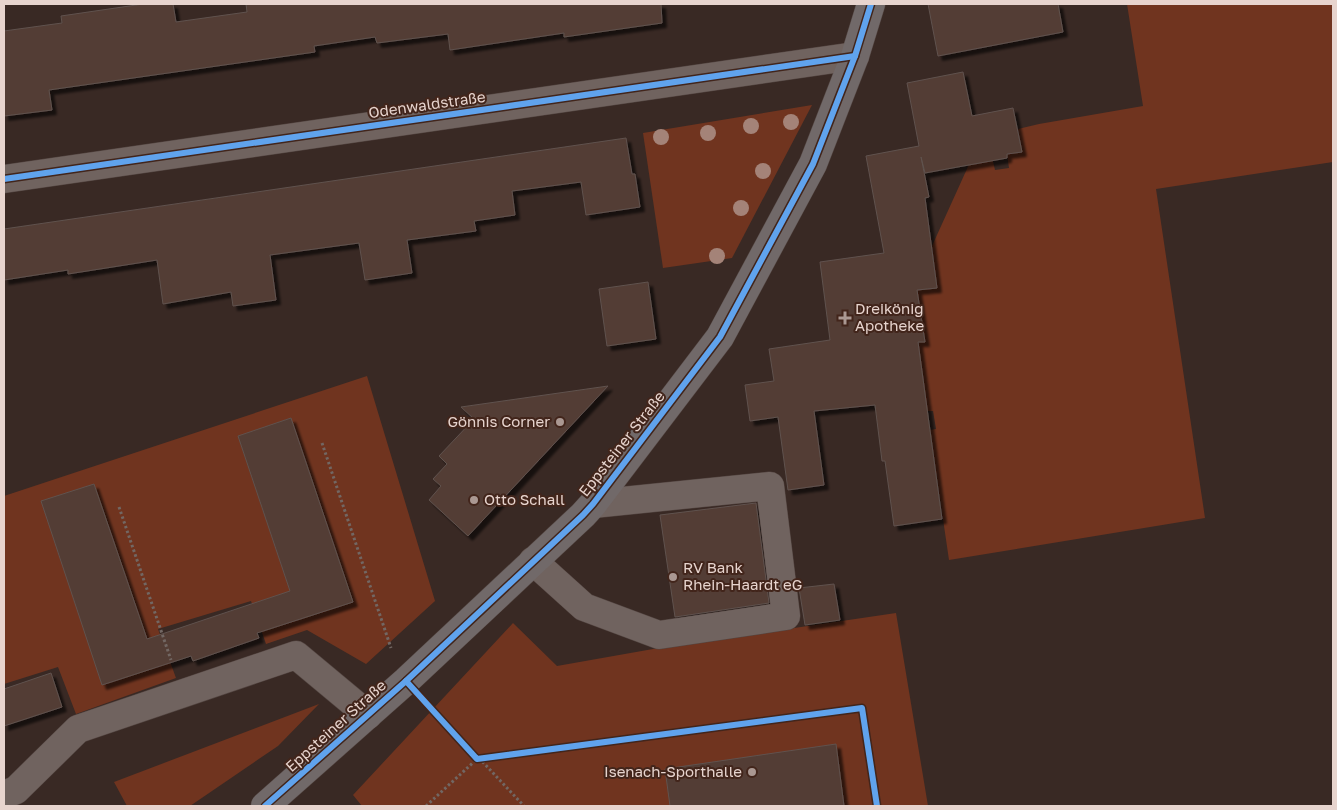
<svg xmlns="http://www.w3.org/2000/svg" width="1337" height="810" font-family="'Golos Text',sans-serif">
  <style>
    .green { fill: #70341f }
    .building { fill: #523d34; stroke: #60524e; filter: url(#shadow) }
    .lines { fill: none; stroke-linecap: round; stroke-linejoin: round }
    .minor-casing { stroke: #534541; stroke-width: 29 }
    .major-casing { stroke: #534541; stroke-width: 29 }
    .path { stroke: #726763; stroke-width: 3; stroke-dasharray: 2.5 2.5; stroke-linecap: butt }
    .minor { stroke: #70635f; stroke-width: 28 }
    .major { stroke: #716969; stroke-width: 28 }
    .cycleway-casing { stroke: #42251b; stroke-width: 9 }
    .cycleway { stroke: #60a3ed; stroke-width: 6 }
    .tree { fill: #a48378 }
    .poi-dot { fill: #aa9892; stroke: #42251b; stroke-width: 2 }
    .labels { text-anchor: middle; stroke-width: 4; stroke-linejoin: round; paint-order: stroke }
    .street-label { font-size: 15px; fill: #e7d4ce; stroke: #42251b }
    .poi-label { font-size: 15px; fill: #e7d4ce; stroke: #42251b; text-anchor: start }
  </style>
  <defs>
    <filter id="shadow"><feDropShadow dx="4.5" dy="4.5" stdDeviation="1" flood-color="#0009"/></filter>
  </defs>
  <rect width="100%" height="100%" fill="#392924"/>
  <g class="green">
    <polygon points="1127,4 1333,4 1333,162 1156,189 1205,518 949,560 930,430 936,429 933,411 927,411 917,343 925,341 917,290 937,288 932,246 971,160 992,157 995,170 1009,168 1007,154 1022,152 1018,129 1039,124 1143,106"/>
    <polygon points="812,105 732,258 663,268 643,133"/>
    <polygon points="367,376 435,601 366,664 307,630 266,644 251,601 158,629 176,678 76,714 58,667 4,684 4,496"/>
    <polygon points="896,613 928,806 362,806 353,795 513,623 557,666 653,649"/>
    <polygon points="319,704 278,746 190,806 127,806 114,782"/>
  </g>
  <g class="building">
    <polygon points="143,4 173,4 176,22 247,12 246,4 661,4 662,23 564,37 564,33 450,50 448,34 377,43 375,37 314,46 315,52 49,90 52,110 4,116 4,31 62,23 61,16"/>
    <polygon points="928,4 1058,4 1063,32 938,56"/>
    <polygon points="963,72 972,116 1013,108 1022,152 1007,154 1007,158 925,173 921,157 929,197 925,198 937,288 917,290 925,342 918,342 942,519 894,526 885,461 882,461 875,405 814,411 824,485 788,490 778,417 750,421 745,385 774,381 769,349 830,340 820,262 884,253 866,156 919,146 907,83"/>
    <polygon points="626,138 632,174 635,174 640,207 586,215 581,182 512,191 515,215 474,221 476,231 407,240 412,273 365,280 359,243 270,255 276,300 233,306 231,292 163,304 157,260 68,274 68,270 4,280 4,229"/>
    <polygon points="648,282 656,339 607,346 599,289"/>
    <polygon points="608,386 468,536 429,500 441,486 433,479 447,464 439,456 474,419 461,407"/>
    <polygon points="291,418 353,602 257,633 259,638 193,661 191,656 102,685 41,501 94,484 147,639 290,591 238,436"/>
    <polygon points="756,503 769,603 675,617 660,515"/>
    <polygon points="834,584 840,620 805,625 799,588"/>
    <polygon points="51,673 62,707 4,726 4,689"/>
    <polygon points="836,744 844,806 670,806 665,769"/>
  </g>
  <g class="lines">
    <g class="minor-casing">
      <g id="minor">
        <polyline points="4,179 855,56"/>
        <polyline points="533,561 584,607 659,635 786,616 770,486 593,504"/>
        <polyline points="4,795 16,790 78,729 296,655 368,715"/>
      </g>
    </g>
    <g class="major-casing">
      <polyline id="major" points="265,806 406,681 583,515 593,504 720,337 813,164 855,56 871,4"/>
    </g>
    <g class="path">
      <polyline points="322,443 391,648"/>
      <polyline points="119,507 171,660"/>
      <polyline points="479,758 524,806"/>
      <polyline points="426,806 477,759"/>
    </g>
    <use href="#minor" class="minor"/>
    <use href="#major" class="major"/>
    <g class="cycleway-casing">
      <g id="cycleway">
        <polyline points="4,179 855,56"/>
        <polyline points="406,681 477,759 862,708 877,806"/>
        <polyline points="265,806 406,681 583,515 593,504 720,337 813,164 855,56 871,4"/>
      </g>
    </g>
    <use href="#cycleway" class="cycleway"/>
  </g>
  <g class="tree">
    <circle cx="791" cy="122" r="8"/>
    <circle cx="751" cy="126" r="8"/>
    <circle cx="708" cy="133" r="8"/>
    <circle cx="661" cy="137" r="8"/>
    <circle cx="763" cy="171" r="8"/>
    <circle cx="741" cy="208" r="8"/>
    <circle cx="717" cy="256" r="8"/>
  </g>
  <g class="poi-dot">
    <path d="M842.5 310.5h5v5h5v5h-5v5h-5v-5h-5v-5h5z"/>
    <circle cx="560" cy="422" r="5"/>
    <circle cx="474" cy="500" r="5"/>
    <circle cx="673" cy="577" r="5"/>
    <circle cx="752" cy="772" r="5"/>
  </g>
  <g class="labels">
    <g class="street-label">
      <text transform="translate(427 105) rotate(-8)" y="5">Odenwaldstraße</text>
      <text transform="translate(622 444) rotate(-52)" y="5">Eppsteiner Straße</text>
      <text transform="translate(336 726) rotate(-42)" y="5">Eppsteiner Straße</text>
    </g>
    <g class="poi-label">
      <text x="855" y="314">Dreikönig<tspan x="855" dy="17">Apotheke</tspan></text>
      <text x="550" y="427" text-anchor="end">Gönnis Corner</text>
      <text x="484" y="505">Otto Schall</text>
      <text x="683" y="573">RV Bank<tspan x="683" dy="17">Rhein-Haardt eG</tspan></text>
      <text x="742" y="777" text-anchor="end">Isenach-Sporthalle</text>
    </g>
  </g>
  <rect width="1337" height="810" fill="none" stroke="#e7d4ce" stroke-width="10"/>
</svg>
